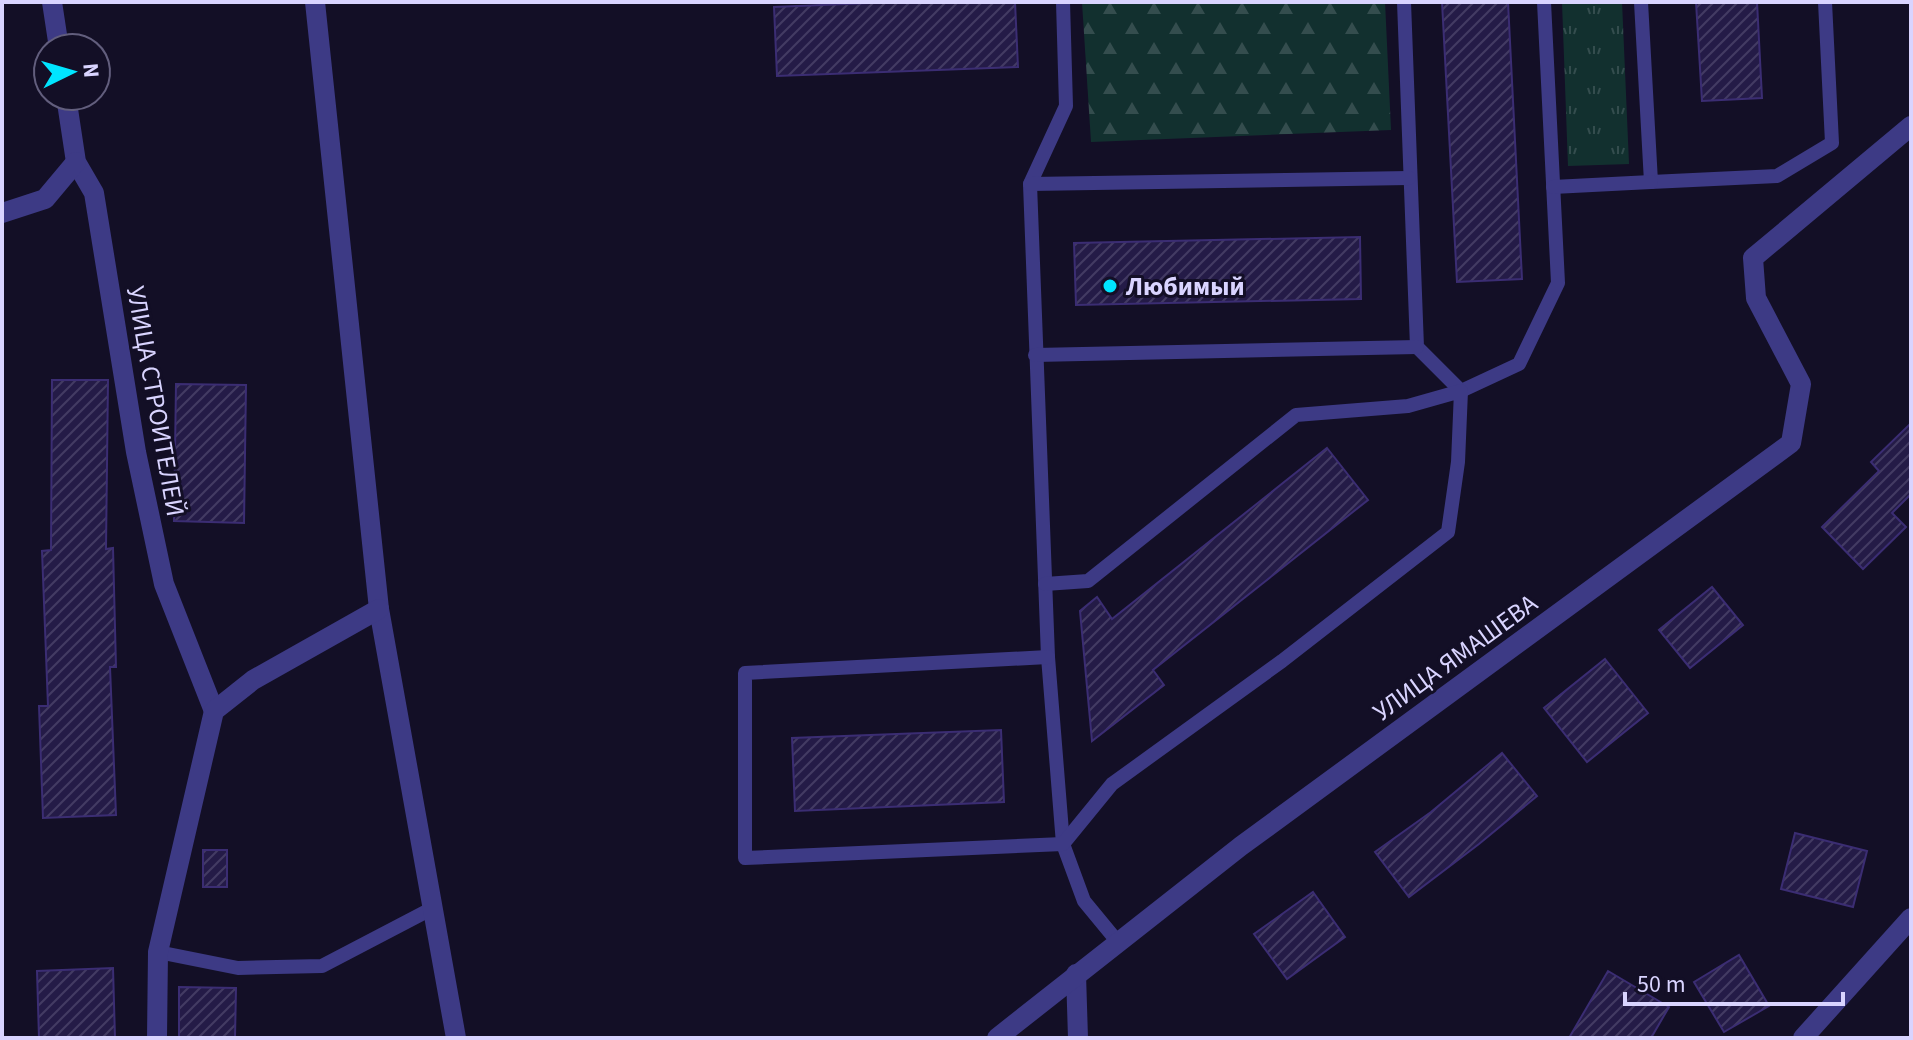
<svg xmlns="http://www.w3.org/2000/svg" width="1913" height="1040" font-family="'Source Sans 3',sans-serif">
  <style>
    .forest { fill: url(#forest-firs) }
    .park { fill: url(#park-tufts) }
    .building { fill: url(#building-hatch); stroke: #3b2d73; stroke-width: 2 }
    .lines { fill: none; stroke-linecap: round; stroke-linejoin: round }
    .service { stroke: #3d3a85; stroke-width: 14 }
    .minor { stroke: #3d3a85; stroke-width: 20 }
    .poi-dot { fill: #00e5ff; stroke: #130f26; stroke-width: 3 }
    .labels { text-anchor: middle; stroke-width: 6; stroke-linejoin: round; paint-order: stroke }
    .poi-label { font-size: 26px; font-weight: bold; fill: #d9d4ff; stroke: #130f26; text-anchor: start }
    .street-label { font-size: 26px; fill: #d9d4ff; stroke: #130f26 }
  </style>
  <defs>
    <pattern id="forest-firs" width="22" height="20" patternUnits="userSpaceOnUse" patternTransform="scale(2)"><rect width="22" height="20" fill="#12302f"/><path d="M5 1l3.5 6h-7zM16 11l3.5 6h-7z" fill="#344d4e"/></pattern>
    <pattern id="park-tufts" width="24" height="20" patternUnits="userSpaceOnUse" patternTransform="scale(2)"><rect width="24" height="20" fill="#12302f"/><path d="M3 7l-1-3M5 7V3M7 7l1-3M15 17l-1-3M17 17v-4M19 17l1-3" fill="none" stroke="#344d4e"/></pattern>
    <pattern id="building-hatch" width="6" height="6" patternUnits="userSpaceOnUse" patternTransform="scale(2)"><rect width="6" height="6" fill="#241b47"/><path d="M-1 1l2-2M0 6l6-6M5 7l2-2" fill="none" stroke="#433b63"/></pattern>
  </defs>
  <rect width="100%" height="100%" fill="#130f26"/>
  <polygon class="forest" points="1082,2 1385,2 1391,130 1091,142"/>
  <polygon class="park" points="1562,2 1622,2 1629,164 1568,166"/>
  <g class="building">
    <polygon points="894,2 1015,2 1018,67 777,76 774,7"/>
    <polygon points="1442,2 1508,2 1522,279 1457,282"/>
    <polygon points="1696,2 1757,2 1762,98 1702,101"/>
    <polygon points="1360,237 1361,299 1076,305 1074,243"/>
    <polygon points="52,380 108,380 106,549 113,548 116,667 110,667 116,815 43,818 39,706 48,706 42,551 51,550"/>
    <polygon points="176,384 246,385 244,523 174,521"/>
    <polygon points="1911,423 1911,494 1892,513 1906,527 1863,569 1822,527 1879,471 1871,462"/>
    <polygon points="1327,448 1368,500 1153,670 1164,685 1092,741 1080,611 1097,597 1112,619"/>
    <polygon points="1712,587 1743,625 1690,668 1659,630"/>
    <polygon points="1605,659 1648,713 1587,762 1544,708"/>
    <polygon points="1001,730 1004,802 795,811 792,738"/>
    <polygon points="1502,753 1537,796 1479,844 1409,897 1375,852 1431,812"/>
    <polygon points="1795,833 1867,851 1853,907 1781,889"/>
    <rect x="203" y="850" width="24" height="37"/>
    <polygon points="1313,892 1345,937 1287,979 1254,934"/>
    <polygon points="1739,955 1769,1006 1724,1032 1694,982"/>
    <polygon points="113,968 115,1038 39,1038 37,971"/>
    <polygon points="1608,971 1669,1007 1651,1038 1569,1038"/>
    <polygon points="179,987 236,988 235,1038 179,1038"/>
  </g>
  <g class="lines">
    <g class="service">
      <polyline points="1063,2 1066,106 1030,184 1048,657 1063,844 1084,901 1117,941"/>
      <polyline points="1404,2 1417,347 1461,391 1519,364 1558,283 1544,2"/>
      <polyline points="1641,2 1651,182 1777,176 1832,143 1825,2"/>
      <polyline points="1030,184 1409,178"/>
      <polyline points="1553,187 1651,182"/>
      <polyline points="1035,355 1417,347"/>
      <polyline points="1045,584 1088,581 1296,415 1408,406 1461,391 1458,462 1448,532 1282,661 1112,784 1063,844 745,858 745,673 1048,657"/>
      <polyline points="158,952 238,968 322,966 433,908"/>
    </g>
    <g class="minor">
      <polyline points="52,2 59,48"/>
      <polyline points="315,2 379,609 456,1038"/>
      <polyline points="66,96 76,162 94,193 136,452 164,584 214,711"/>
      <polyline points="2,213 45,199 76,162"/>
      <polyline points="1076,974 1078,1038"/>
      <polyline points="157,1038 158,952 214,711 253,680 379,609"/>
      <polyline points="997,1038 1241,846 1791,443 1801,384 1756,298 1753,258 1911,126"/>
      <polyline points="1803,1038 1911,918"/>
    </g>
  </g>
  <circle class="poi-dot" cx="1110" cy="286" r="8"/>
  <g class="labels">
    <g class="poi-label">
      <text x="1126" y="295">Любимый</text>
    </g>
    <g class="street-label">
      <text transform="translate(156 401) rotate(80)" y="9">УЛИЦА СТРОИТЕЛЕЙ</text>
      <text transform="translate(1455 657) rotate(-36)" y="9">УЛИЦА ЯМАШЕВА</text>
    </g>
  </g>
  <rect width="1913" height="1040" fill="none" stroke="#d9d4ff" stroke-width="8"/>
  <g transform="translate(72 72) rotate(85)"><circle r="38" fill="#130f26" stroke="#625e7d" stroke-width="2"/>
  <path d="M0-6L14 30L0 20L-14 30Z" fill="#00e5ff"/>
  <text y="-12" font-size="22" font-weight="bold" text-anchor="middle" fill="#d9d4ff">N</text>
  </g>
  <path d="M1625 992v12h218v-12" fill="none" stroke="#d9d4ff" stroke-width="4"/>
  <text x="1637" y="992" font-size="24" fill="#d9d4ff" stroke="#130f26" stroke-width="6" paint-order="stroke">50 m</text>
</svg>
